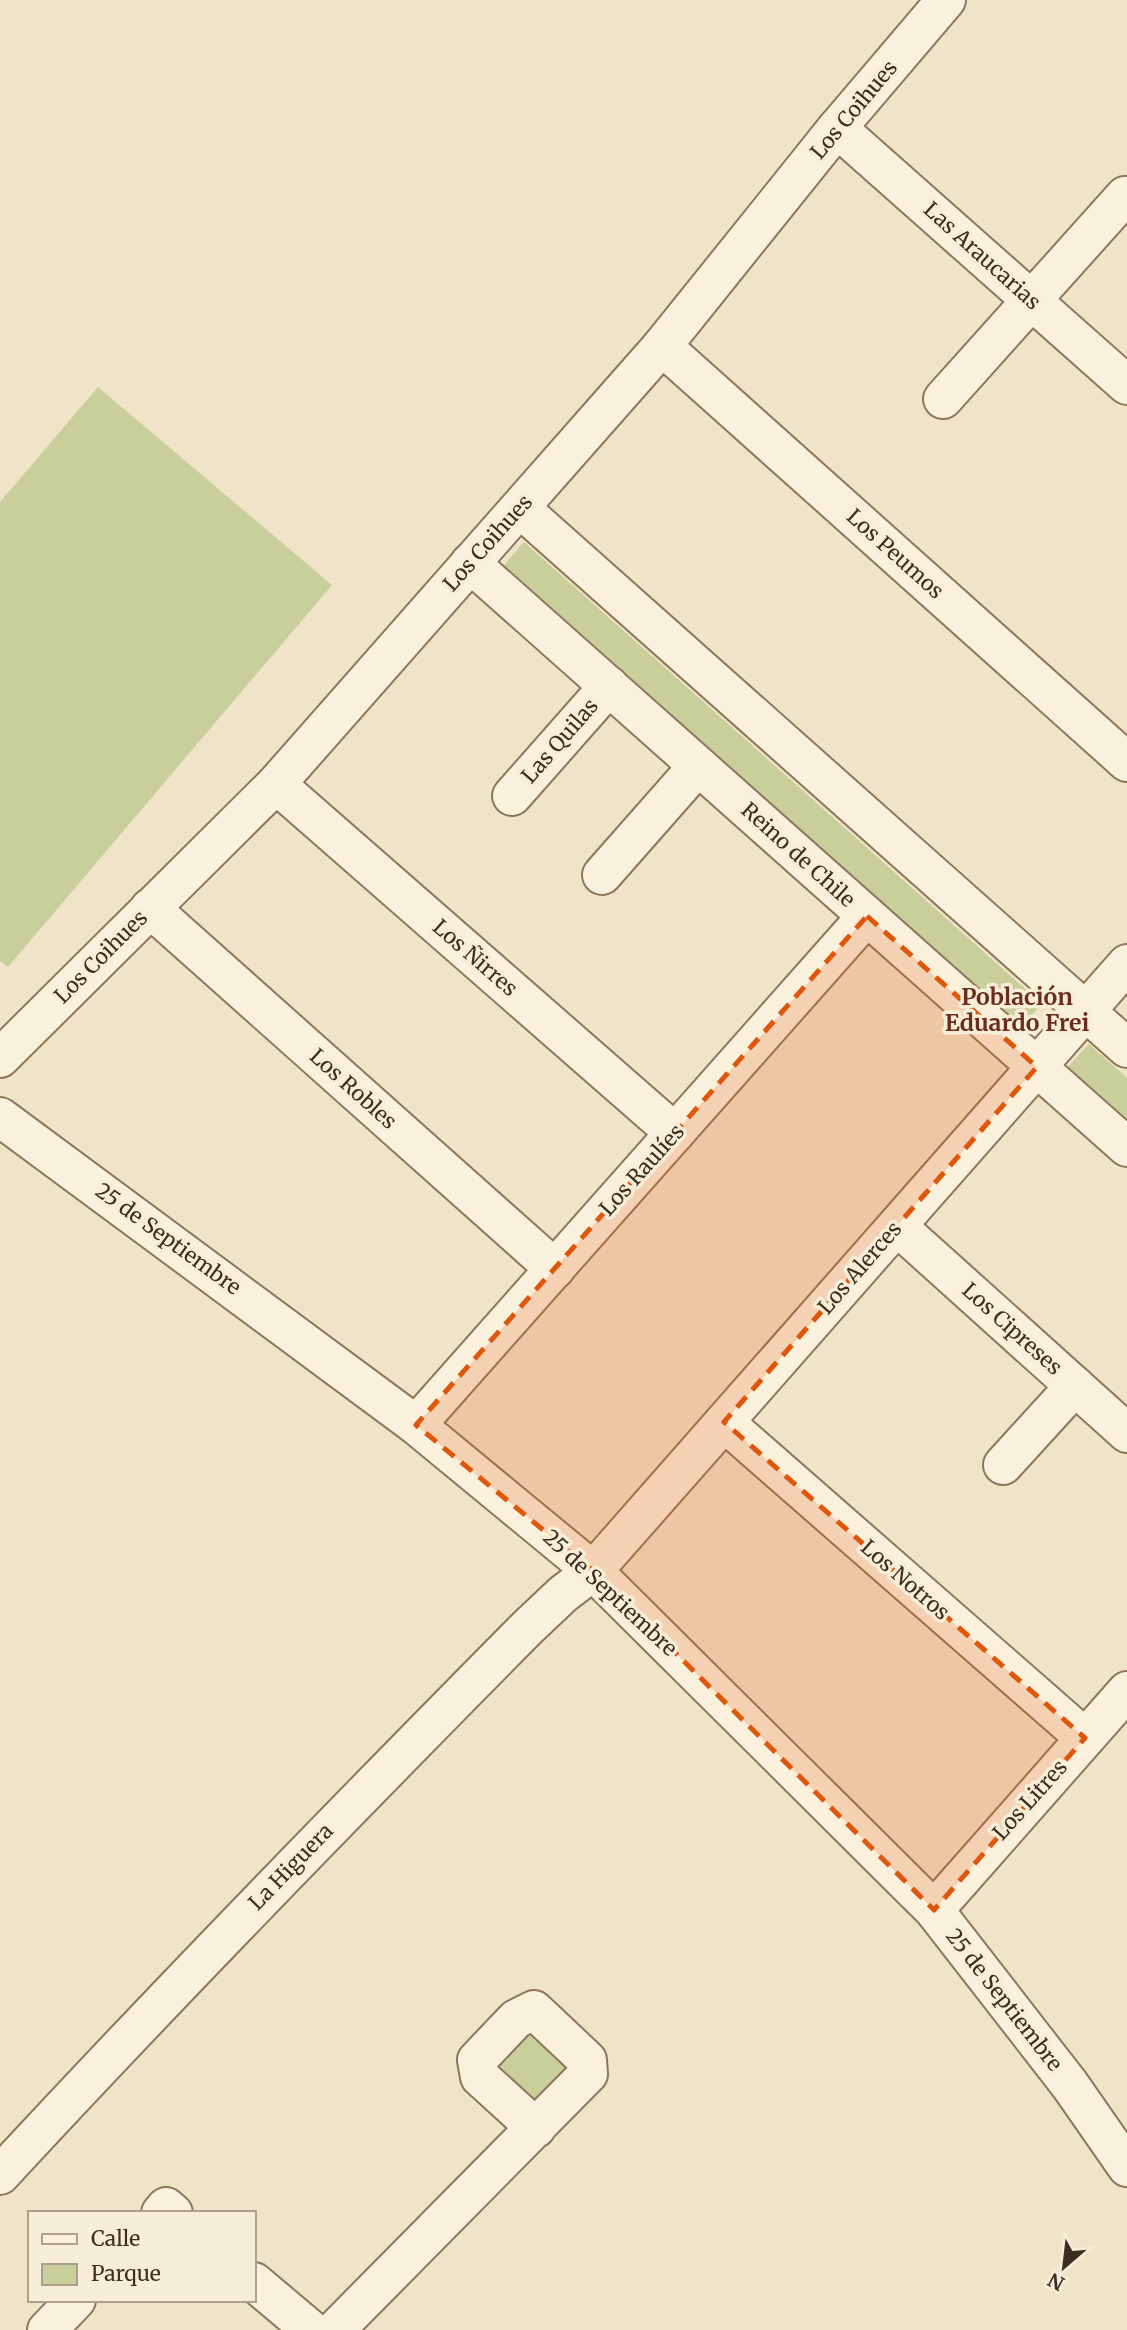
<svg xmlns="http://www.w3.org/2000/svg" width="1127" height="2330" font-family="Merriweather,serif">
  <style>
    .green { fill: #c9cf9b }
    .lines { fill: none; stroke-linecap: round; stroke-linejoin: round }
    .minor-casing { stroke: #8d765c; stroke-width: 42 }
    .minor { stroke: #faf1dc; stroke-width: 38 }
    .marked { fill: #df570d; fill-opacity: 0.2; stroke: #df570d; stroke-width: 5; stroke-dasharray: 14 9; stroke-linejoin: round }
    .labels { text-anchor: middle; stroke-width: 7; stroke-linejoin: round; paint-order: stroke }
    .street-label { font-size: 21px; fill: #3d2e20; stroke: #f7eed8 }
    .neighbourhood-label { font-size: 23px; font-weight: bold; fill: #6b2e1e; stroke: #f7eed8 }
  </style>
  <rect width="100%" height="100%" fill="#f0e4c8"/>
  <g class="green">
    <polygon points="98,387 332,585 8,967 0,961 0,502"/>
    <polygon points="524,542 1042,1004 1020,1028 503,566"/>
    <polygon points="1089,1044 1127,1078 1127,1122 1067,1068"/>
    <polygon points="533,2024 576,2064 538,2106 494,2065"/>
  </g>
  <g class="lines">
    <g class="minor-casing">
      <g id="minor">
        <polyline points="837,128 1127,385"/>
        <polyline points="662,346 1127,762"/>
        <polyline points="943,399 1125,196"/>
        <polyline points="520,508 1127,1048"/>
        <polyline points="470,563 1127,1147"/>
        <polyline points="276,784 675,1133"/>
        <polyline points="512,796 609,686"/>
        <polyline points="602,875 698,766"/>
        <polyline points="150,908 555,1269"/>
        <polyline points="0,1058 276,784 662,346 837,128 946,0"/>
        <polyline points="0,1117 416,1425 593,1571 934,1910 1070,2085 1127,2167"/>
        <polyline points="897,1226 1127,1433"/>
        <polyline points="724,1422 1085,1738"/>
        <polyline points="416,1425 867,916"/>
        <polyline points="1003,1465 1075,1386"/>
        <polyline points="934,1910 1127,1691"/>
        <path d="M0,2175C172,1989 349,1808 527,1628L563,1594L593,1571L1127,964"/>
        <polyline points="161,2213 166,2207 173,2213"/>
        <polyline points="254,2282 311,2330"/>
        <polyline points="47,2330 76,2300"/>
        <polyline points="335,2330 588,2074 587,2060 534,2010 516,2019 477,2060 480,2077 536,2128"/>
      </g>
    </g>
    <use href="#minor" class="minor"/>
  </g>
  <path class="marked" d="M867,916L1037,1067L724,1422L1085,1738L934,1910L593,1571L416,1425Z"/>
  <g class="labels">
    <g class="street-label">
      <text transform="translate(854 110) rotate(-50)" y="7">Los Coihues</text>
      <text transform="translate(982 256) rotate(42)" y="7">Las Araucarias</text>
      <text transform="translate(488 543) rotate(-48)" y="7">Los Coihues</text>
      <text transform="translate(895 554) rotate(42)" y="7">Los Peumos</text>
      <text transform="translate(560 741) rotate(-49)" y="7">Las Quilas</text>
      <text transform="translate(798 855) rotate(42)" y="7">Reino de Chile</text>
      <text transform="translate(101 957) rotate(-45)" y="7">Los Coihues</text>
      <text transform="translate(475 958) rotate(41)" y="7">Los Ñirres</text>
      <text transform="translate(353 1089) rotate(42)" y="7">Los Robles</text>
      <text transform="translate(642 1170) rotate(-48)" y="7">Los Raulíes</text>
      <text transform="translate(168 1239) rotate(36)" y="7">25 de Septiembre</text>
      <text transform="translate(860 1268) rotate(-49)" y="7">Los Alerces</text>
      <text transform="translate(1012 1329) rotate(42)" y="7">Los Cipreses</text>
      <text transform="translate(905 1580) rotate(41)" y="7">Los Notros</text>
      <text transform="translate(610 1593) rotate(43)" y="7">25 de Septiembre</text>
      <text transform="translate(1030 1800) rotate(-48)" y="7">Los Litres</text>
      <text transform="translate(291 1867) rotate(-46)" y="7">La Higuera</text>
      <text transform="translate(1004 2000) rotate(52)" y="7">25 de Septiembre</text>
    </g>
    <g class="neighbourhood-label">
      <text x="1017" y="1005">Población<tspan x="1017" dy="26">Eduardo Frei</tspan></text>
    </g>
  </g>
  <rect x="28" y="2211" width="228" height="91" fill="#f7eed8" stroke="#ada18e" stroke-width="2"/>
  <rect x="42" y="2234" width="35" height="10" fill="#faf1dc" stroke="#ada18e" stroke-width="2"/>
  <text x="91" y="2246" font-size="21" fill="#3d2e20">Calle</text>
  <rect x="42" y="2264" width="35" height="21" fill="#c9cf9b" stroke="#ada18e" stroke-width="2"/>
  <text x="91" y="2281" font-size="21" fill="#3d2e20">Parque</text>
  <g transform="translate(1064 2267) rotate(208)" stroke="#f7eed8" stroke-width="5" paint-order="stroke">
  <path d="M0-5L12 26L0 18L-12 26Z" fill="#3d2e20"/>
  <text y="-10" font-size="19" font-weight="bold" text-anchor="middle" fill="#3d2e20">N</text>
  </g>
</svg>
